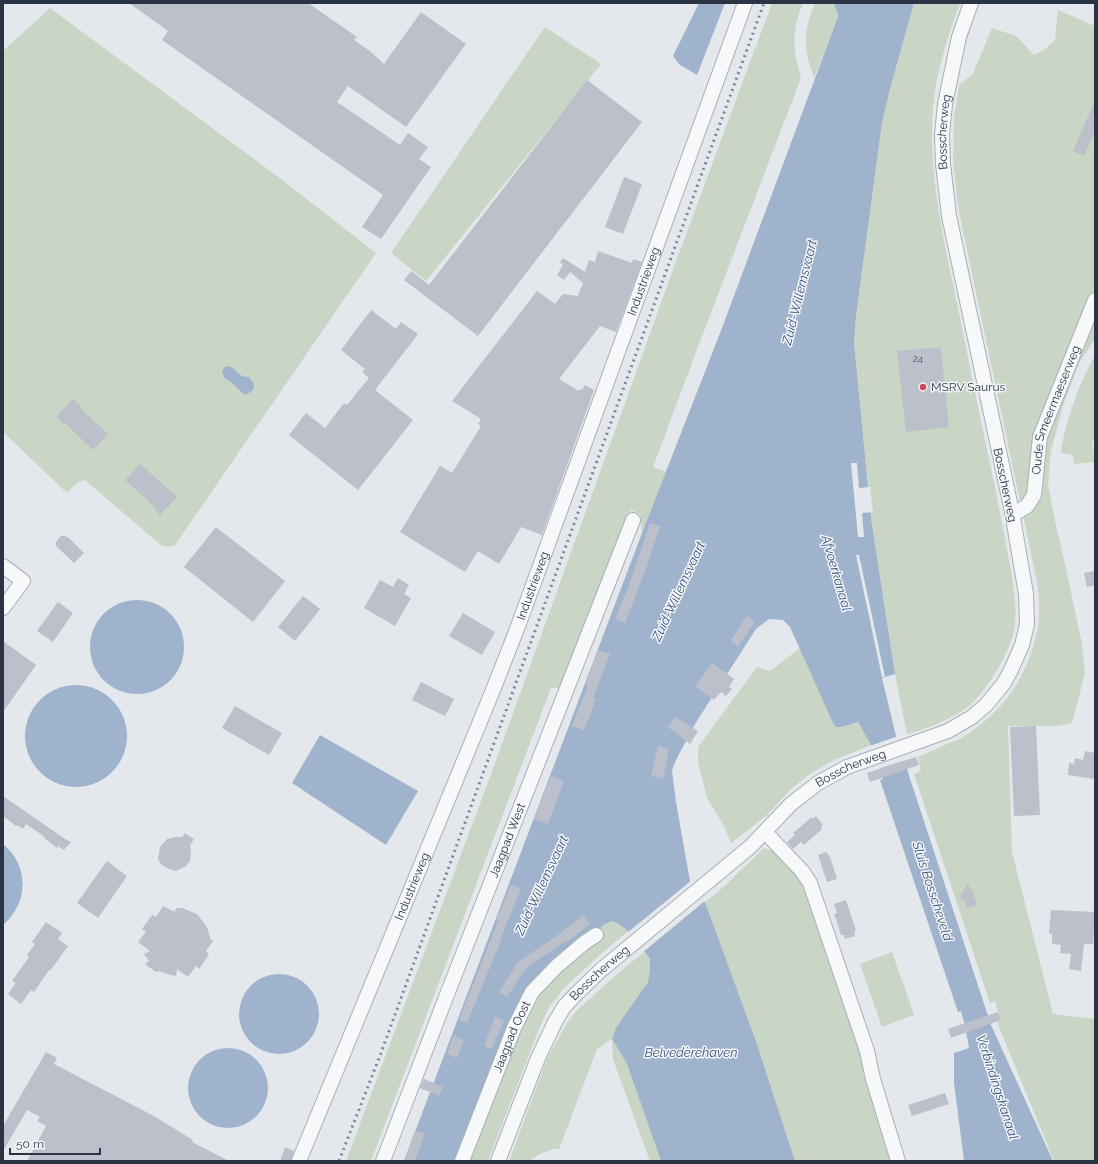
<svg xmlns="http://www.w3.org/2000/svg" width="1098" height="1164" font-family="Raleway,sans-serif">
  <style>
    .green { fill: #c9d6c5; fill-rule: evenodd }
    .water { fill: #9fb4cc }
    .pier { fill: #e4e7ec }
    .building { fill: #bbc0ca }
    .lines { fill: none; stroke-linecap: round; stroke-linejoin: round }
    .minor-casing { stroke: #a9aeb7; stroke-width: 16 }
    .minor { stroke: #f7f8fa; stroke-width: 14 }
    .rail { stroke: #7d8696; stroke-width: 3; stroke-dasharray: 2 4; stroke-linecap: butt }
    .poi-dot { fill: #d1495b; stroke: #f4f6f9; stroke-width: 1.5 }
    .labels { text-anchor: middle; stroke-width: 3; stroke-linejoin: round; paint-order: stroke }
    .number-label { font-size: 10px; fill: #4f5766 }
    .street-label { font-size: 12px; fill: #2b3445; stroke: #f4f6f9 }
    .poi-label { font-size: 12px; fill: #2b3445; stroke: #f4f6f9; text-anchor: start }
    .water-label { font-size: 13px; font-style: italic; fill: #34527a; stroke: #f4f6f9 }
  </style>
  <rect width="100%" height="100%" fill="#e4e7ec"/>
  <g class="green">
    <path d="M772,3H803C791,31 793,50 801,78L696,352L653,467L666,472L642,533L640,514L631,510L564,688H551L371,1161H346L490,777L678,256Z"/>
    <path d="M815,3H834L838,17L814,78C812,70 808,62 807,53C804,37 808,18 815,3Z"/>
    <path d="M914,3H960C948,37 936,72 933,107C928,171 942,232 955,294C963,331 970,370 978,407C984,437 991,467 997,497C1001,518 1005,539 1009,560C1013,582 1017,602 1015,624C1013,649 984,698 962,711C945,721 927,729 907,734L895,674L871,518L854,342L856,316L882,123L890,89Z"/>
    <path d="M50,8L277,176L376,253L175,545L168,547L161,545L85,480L78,482L67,493L3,432V51ZM232,367L242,376L249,377L240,391L231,381Z"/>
    <path d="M1058,10L1095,26V339L1079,363L1063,406L1051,451L1048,483L1054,517L1065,564L1082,644L1085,673L1072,723L1057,726H1008L1012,852L1053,1014L1095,1019V1161H1054L997,1022L1001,1020L995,1001L990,1003L914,774L921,771L918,757C928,753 938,748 949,743C953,741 959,740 963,737C1000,714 1026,680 1036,636C1041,619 1039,599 1037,582L958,207L953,160L954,118L959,85L973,74L992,28L1016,36L1034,55L1045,49L1055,40Z"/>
    <polygon points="545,27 601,64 426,281 391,253"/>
    <path d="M1095,355V441H1092L1095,462L1074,464L1073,455L1061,453C1064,424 1081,380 1095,355Z"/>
    <polygon points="800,648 833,723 851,724 858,722 871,745 830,762 807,776 791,789 766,816 731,843 724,826 707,798 698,762 698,747 757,667 770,671"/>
    <polygon points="764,848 780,853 785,860 803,886 814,913 898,1161 795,1161 756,1041 705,902 718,892"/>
    <polygon points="611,921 617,923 628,931 601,954 563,989 548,1009 537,1034 488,1161 465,1161 531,999 599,932 602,926"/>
    <polygon points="644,952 650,959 650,970 648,982 612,1039 627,1064 661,1161 650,1161 613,1059 612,1039 597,1049 559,1149 553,1149 540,1154 529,1161 509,1161 547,1059 567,1023 577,1010 622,970"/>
    <polygon points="892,952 914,1015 882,1027 860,964"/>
  </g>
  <g class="water">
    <polygon points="699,3 725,3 697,75 680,65 673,56"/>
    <polygon points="834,3 914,3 890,89 882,123 856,316 854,342 871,518 895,674 882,678 896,736 991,1025 1053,1161 964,1161 954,1083 954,1053 969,1048 965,1026 961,1011 958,1012 880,780 883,779 871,745 858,722 841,727 836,727 833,723 790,627 783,620 769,619 756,629 695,724 676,760 672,770 676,802 690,881 705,902 756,1041 795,1161 661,1161 627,1064 612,1039 616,1028 648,982 650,970 650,959 628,931 617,923 611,921 602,926 599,932 546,974 459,1161 404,1161 642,533 722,328 836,22 838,16"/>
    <path d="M226,366L232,367L242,376L249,377L254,384L253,390L246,395C237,390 234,382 224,378L222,371Z"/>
    <circle cx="137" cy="647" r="47"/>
    <circle cx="76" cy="736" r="51"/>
    <polygon points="320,735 418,791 386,845 292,783"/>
    <path d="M3,844C29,865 29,903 3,925Z"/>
    <circle cx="279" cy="1014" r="40"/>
    <circle cx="228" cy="1088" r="40"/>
  </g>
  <g class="pier">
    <polygon points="851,463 857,463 859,488 870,487 873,512 862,513 864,537 858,537"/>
    <polygon points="856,555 859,555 885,677 882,677"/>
    <polygon points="898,736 906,760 878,769 870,746"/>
    <polygon points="692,880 706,900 642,953 627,933"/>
  </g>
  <g class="building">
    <polygon points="129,3 308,3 357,37 354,40 371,52 384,64 421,12 466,44 406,127 348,86 337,102 400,145 408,133 428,147 419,159 431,167 381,239 362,227 383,195 162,40 168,31"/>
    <polygon points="587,80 642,122 478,336 404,280 411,271 429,285"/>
    <polygon points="1095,100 1095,130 1084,156 1073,151"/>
    <polygon points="624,177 642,184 623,234 605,227"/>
    <polygon points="598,251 632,263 633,259 642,262 616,332 600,326 559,379 579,391 580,389 582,390 585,385 594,390 542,535 521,527 499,564 478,551 465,572 400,532 440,466 452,473 481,426 478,424 481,419 452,401 537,291 555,304 563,294 578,296 583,283 570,272 564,280 557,275 563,265 560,262 563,258 585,272 589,260 595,262"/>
    <polygon points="371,310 396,329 401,322 418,334 375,390 413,420 358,490 289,435 306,413 325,428 344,403 347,405 369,378 362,372 365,369 341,350"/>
    <polygon points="941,347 949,427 906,432 897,351"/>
    <polygon points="73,399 81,406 80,408 108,434 93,450 65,423 64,424 56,417"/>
    <polygon points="140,464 177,497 170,504 170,506 167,507 160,515 153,507 154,506 125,480"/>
    <polygon points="650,523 660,526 647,566 625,623 615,619 627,591"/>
    <polygon points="216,527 285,581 253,622 184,567"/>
    <polygon points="61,536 65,536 69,538 84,553 74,563 56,546 56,542"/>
    <polygon points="1094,571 1095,585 1087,587 1084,573"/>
    <polygon points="398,578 409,585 404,594 411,598 395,626 364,608 380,580 393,587"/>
    <polygon points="303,596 320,609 295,641 278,627"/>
    <polygon points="58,602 73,613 53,642 37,631"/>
    <polygon points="463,613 495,632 482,655 449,636"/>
    <polygon points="747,616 755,622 738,646 731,640"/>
    <polygon points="3,641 36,665 3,712"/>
    <polygon points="598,650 610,654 593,698 596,699 584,730 572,726 588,685 586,684"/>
    <polygon points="712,663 734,679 729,687 732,689 726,696 721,692 714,700 695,686"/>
    <polygon points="421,682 454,699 445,716 412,700"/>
    <polygon points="235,706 282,733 269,755 222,728"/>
    <polygon points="675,717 698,731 690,744 668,727"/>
    <polygon points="1036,726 1040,815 1014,816 1010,727"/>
    <polygon points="658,746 669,749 663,779 651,776"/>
    <polygon points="1085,751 1095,753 1095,779 1068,775 1069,763 1074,764 1075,758 1083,760"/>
    <polygon points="916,757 919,765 870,782 867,773"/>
    <polygon points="551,776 564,781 548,824 534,819"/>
    <polygon points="3,796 65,839 71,842 64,850 58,846 57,848 44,838 45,837 26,824 23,829 17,825 16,826 3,816"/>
    <polygon points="816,816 823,825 821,827 822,829 804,845 801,842 793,849 787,842 795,835 793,833 812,817 813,819"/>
    <polygon points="185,833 194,839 190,845 191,849 190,861 186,866 176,871 167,868 161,864 158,859 160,847 167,839 175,837 182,837"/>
    <polygon points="826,852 830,857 837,879 827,882 818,855"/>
    <polygon points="107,861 127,876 98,918 77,903"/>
    <polygon points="968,883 970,890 972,889 977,905 967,908 965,901 959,898"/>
    <polygon points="511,885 521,889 501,937 502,938 467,1023 459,1020 498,921 496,920"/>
    <polygon points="846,900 856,931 854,931 855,936 845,939 844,935 841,935 838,925 834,914 837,913 834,904"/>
    <polygon points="163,906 175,912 176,908 182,908 197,914 207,927 210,938 213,941 206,951 209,954 199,969 196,966 188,977 177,969 176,976 167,974 158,971 156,972 145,964 149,961 144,954 150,951 138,942 146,932 142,929 152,915 156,917"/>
    <polygon points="1051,910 1095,912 1093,944 1084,944 1081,971 1069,969 1071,954 1060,953 1061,945 1052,944 1052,934 1049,933"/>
    <polygon points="583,915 590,924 565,943 564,942 526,968 507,997 499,992 518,962 558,935"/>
    <polygon points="46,922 62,933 58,939 68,946 50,971 49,970 34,992 31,990 21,1004 8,994 16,983 12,981 29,957 27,955 35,944 32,942"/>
    <polygon points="998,1012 1001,1020 951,1038 948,1029"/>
    <polygon points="495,1017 504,1021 491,1049 484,1046"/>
    <polygon points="454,1035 464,1041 457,1058 447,1054"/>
    <polygon points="46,1052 57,1058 54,1064 152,1115 193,1140 192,1142 229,1161 27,1161 46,1126 37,1121 40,1117 27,1110 3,1151 3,1126"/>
    <polygon points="424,1079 443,1087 439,1096 420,1088"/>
    <polygon points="945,1093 949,1104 912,1116 908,1105"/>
    <polygon points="415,1131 425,1133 415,1161 404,1161"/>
    <polygon points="285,1147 294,1151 291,1161 280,1161"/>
  </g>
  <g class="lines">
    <g class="minor-casing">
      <g id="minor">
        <path id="s1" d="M1012,512L1019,511L1027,506L1034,495L1040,437L1095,300"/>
        <polyline points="3,566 23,581 3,608"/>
        <polyline points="765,832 802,871 810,883 867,1051 873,1079 898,1161"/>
        <path id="s2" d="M299,1161L491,695L517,629L745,3"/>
        <path id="s3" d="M383,1161L448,992L633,520"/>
        <path id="s4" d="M462,1161L514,1028L532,992L557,966L584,943L596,935"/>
        <path id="s5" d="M498,1161L538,1058L555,1022L564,1007L575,995L601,970L750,847L791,804L818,783L847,767L948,731L972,717L986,705L1004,683L1011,670L1022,645L1027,624L1026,594L1012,512L949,216L943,164L942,135L945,104L959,37L971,3"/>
      </g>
    </g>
    <use href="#minor" class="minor"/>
    <polyline class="rail" points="339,1161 381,1053 764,3"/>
  </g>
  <circle class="poi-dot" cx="923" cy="387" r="4"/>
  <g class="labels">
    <g class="number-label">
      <text x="918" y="362">24</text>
    </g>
    <g class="street-label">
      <text dy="4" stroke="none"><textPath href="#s5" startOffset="1286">Bosscherweg</textPath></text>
      <text dy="4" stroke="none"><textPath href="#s2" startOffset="945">Industrieweg</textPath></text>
      <text dy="4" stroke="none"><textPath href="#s1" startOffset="118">Oude Smeermaeserweg</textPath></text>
      <text transform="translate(1005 485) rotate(78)" y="4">Bosscherweg</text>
      <text dy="4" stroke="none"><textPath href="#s2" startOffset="621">Industrieweg</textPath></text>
      <text dy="4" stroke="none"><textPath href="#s5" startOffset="543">Bosscherweg</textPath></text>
      <text dy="4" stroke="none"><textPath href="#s3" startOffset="344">Jaagpad West</textPath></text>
      <text dy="4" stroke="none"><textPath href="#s2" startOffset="297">Industrieweg</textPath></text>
      <text dy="4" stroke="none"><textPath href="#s5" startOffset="217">Bosscherweg</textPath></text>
      <text dy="4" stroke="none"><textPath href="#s4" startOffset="134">Jaagpad Oost</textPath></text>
    </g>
    <g class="poi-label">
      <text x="931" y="391">MSRV Saurus</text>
    </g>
    <g class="water-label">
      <text transform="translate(799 292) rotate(-76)" y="5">Zuid-Willemsvaart</text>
      <text transform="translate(837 573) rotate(74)" y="5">Afvoerkanaal</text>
      <text transform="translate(678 591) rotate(-65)" y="5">Zuid-Willemsvaart</text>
      <text transform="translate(541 885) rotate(-65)" y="5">Zuid-Willemsvaart</text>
      <text transform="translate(933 891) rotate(72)" y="5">Sluis Bosscheveld</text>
      <text x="691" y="1057">Belvedèrehaven</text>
      <text transform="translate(998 1087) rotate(72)" y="5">Verbindingskanaal</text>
    </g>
  </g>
  <rect width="1098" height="1164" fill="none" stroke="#2b3445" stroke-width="8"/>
  <path d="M10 1148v6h90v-6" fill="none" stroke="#2b3445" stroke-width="2"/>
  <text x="16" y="1148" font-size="12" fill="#2b3445" stroke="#f4f6f9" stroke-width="3" paint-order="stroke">50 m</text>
</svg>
